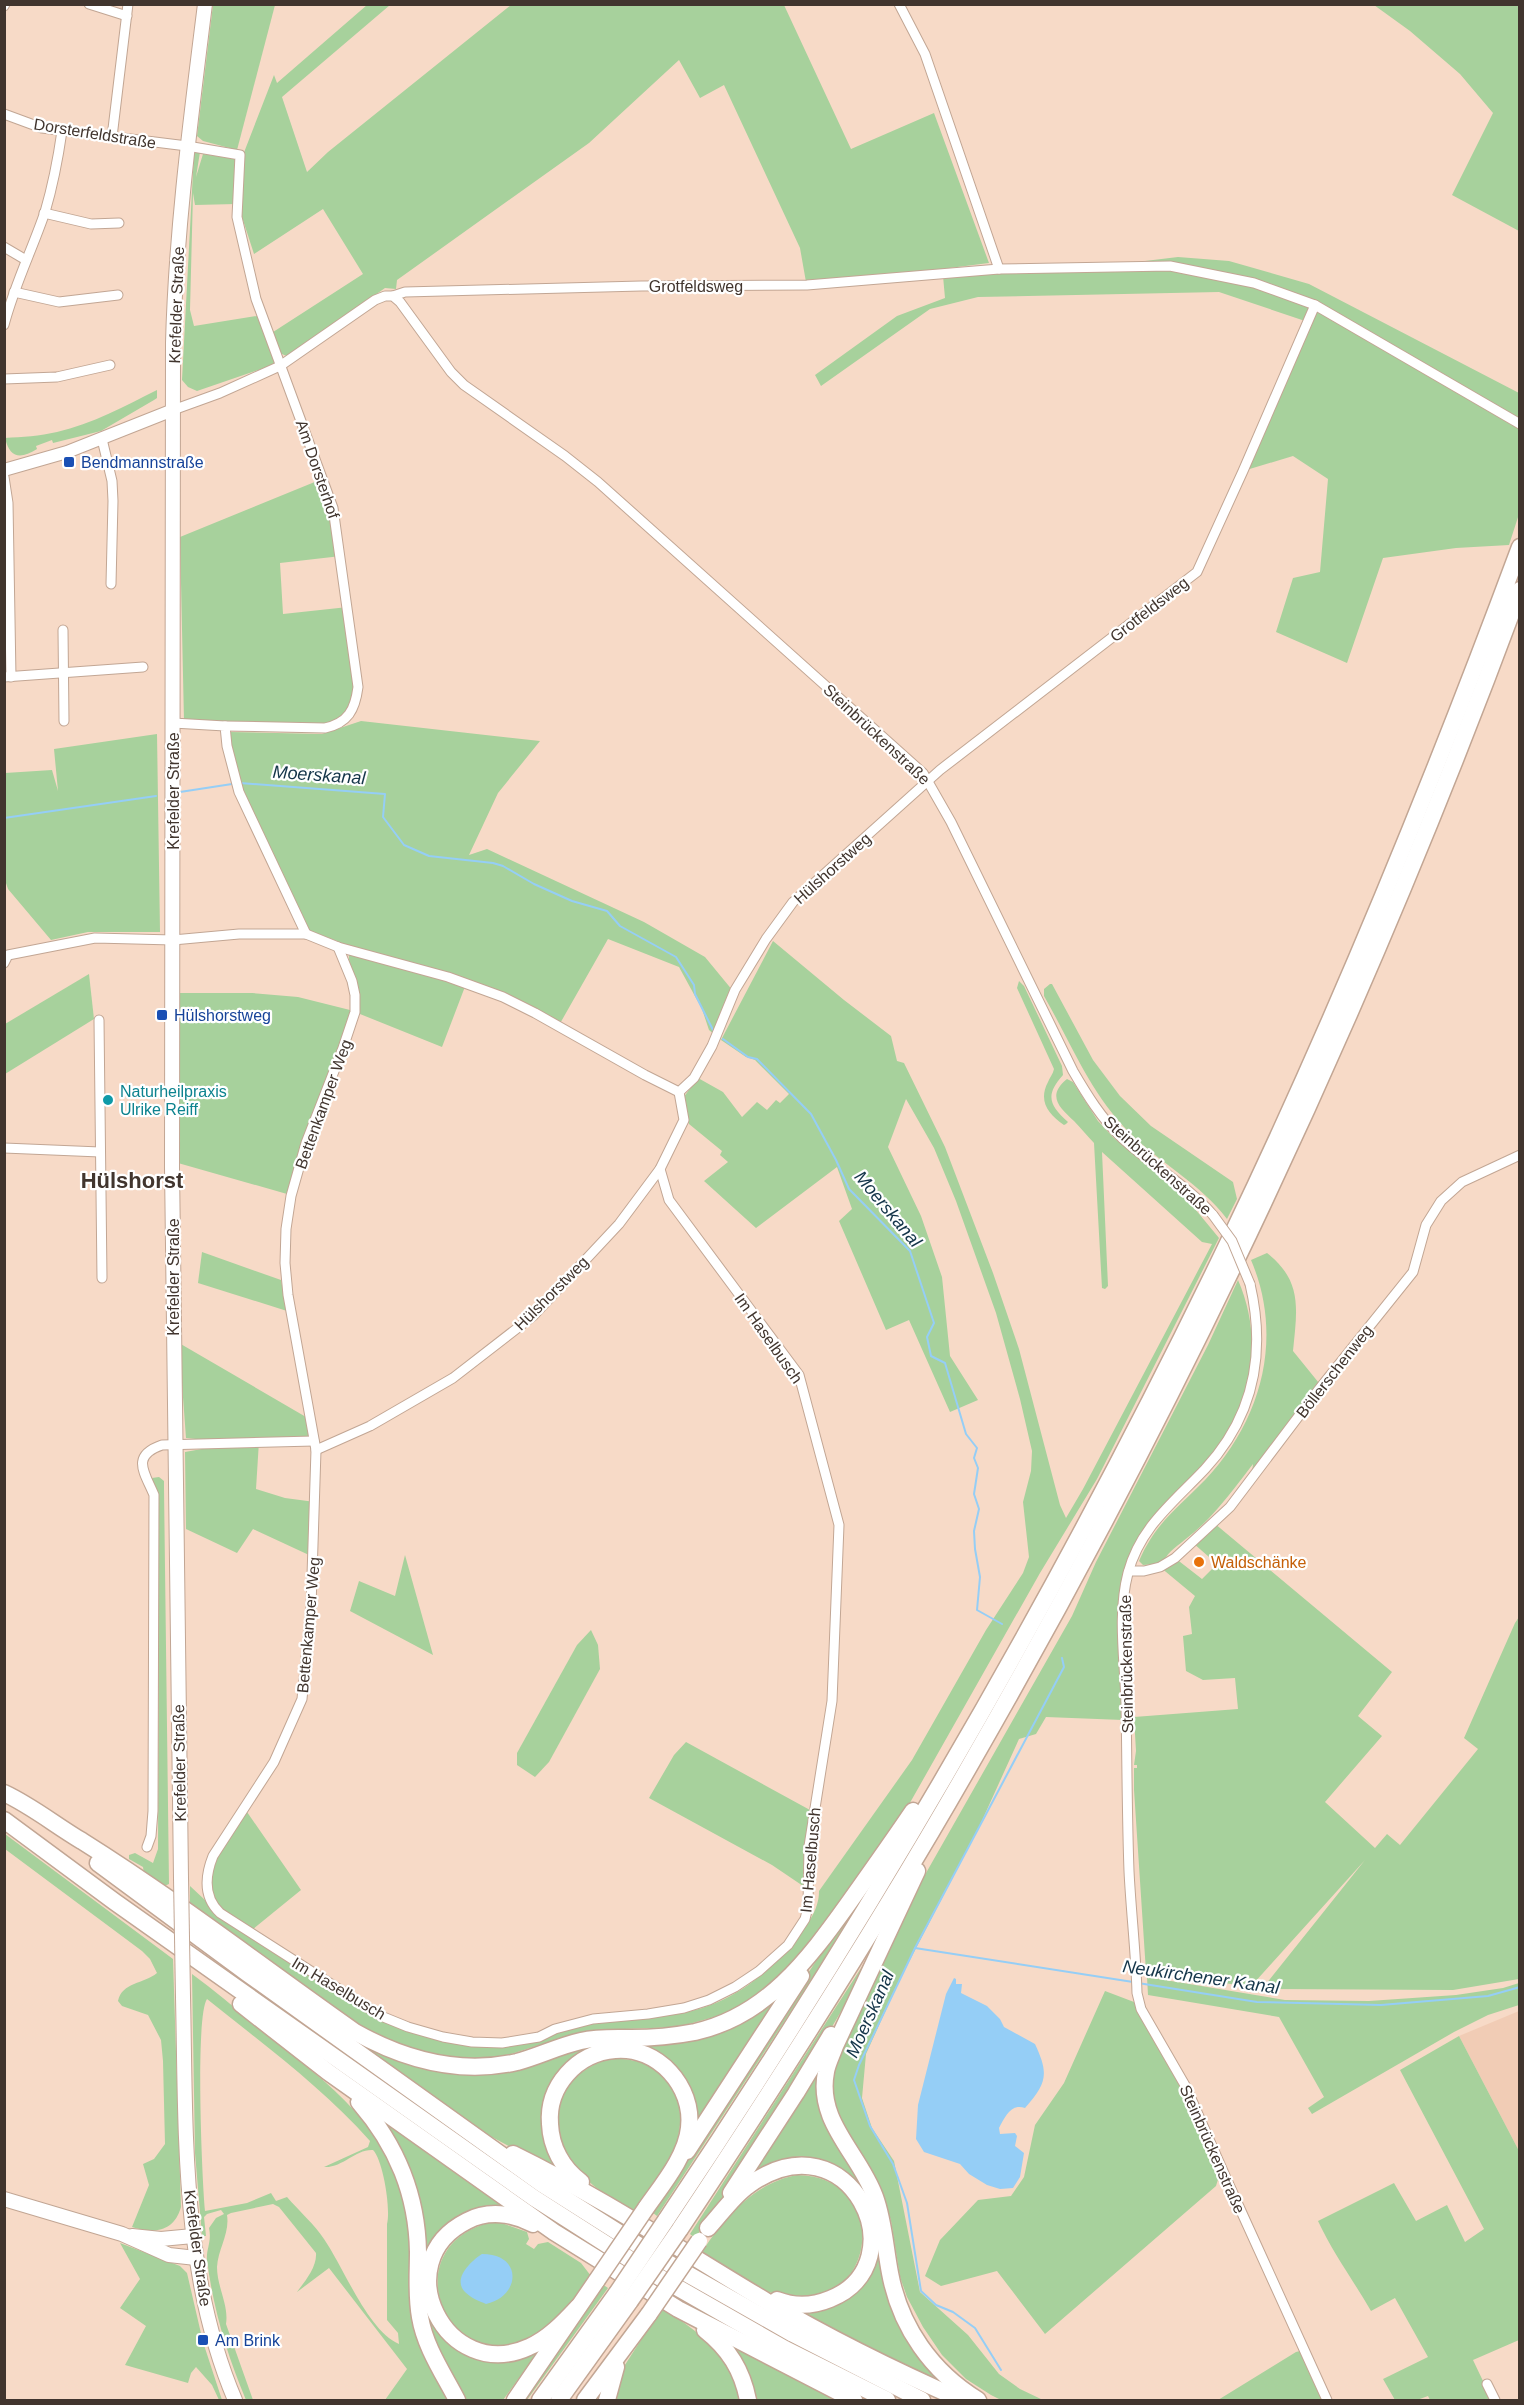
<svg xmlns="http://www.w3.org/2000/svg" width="1524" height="2405" font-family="Helvetica,sans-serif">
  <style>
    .built { fill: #f1ccb5 }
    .green { fill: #a7d19c; fill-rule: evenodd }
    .water { fill: #95cef6 }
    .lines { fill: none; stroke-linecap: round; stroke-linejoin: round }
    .stream { stroke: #95cef6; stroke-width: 2 }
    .minor-casing { stroke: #c2a694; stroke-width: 11 }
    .tertiary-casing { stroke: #c2a694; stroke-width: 14 }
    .secondary-casing { stroke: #c2a694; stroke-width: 16 }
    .motorway-casing { stroke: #c2a694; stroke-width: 19 }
    .minor { stroke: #fff; stroke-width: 9 }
    .tertiary { stroke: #fff; stroke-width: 12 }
    .secondary { stroke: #fff; stroke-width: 14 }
    .motorway { stroke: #fff; stroke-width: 16 }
    .minor-bridge-casing { stroke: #c2a694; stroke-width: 11; stroke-linecap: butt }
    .secondary-bridge-casing { stroke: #c2a694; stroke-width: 16; stroke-linecap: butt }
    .motorway-bridge-casing { stroke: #c2a694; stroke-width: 19; stroke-linecap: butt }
    .minor-bridge { stroke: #fff; stroke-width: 9 }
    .secondary-bridge { stroke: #fff; stroke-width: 14 }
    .motorway-bridge { stroke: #fff; stroke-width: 16 }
    .transit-dot { fill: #1a4fb4; stroke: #fff; stroke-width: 2 }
    .culture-dot { fill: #0f9aa8; stroke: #fff; stroke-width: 2 }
    .food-dot { fill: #e8710a; stroke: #fff; stroke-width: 2 }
    .labels { text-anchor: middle; stroke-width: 4.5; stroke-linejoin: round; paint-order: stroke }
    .street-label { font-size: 16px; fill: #41352e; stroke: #fff }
    .transit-label { font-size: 16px; fill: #164399; stroke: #fff; text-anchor: start }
    .culture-label { font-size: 16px; fill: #0d838f; stroke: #fff; text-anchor: start }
    .food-label { font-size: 16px; fill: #c56008; stroke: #fff; text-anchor: start }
    .water-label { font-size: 18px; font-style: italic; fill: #143549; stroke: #fff }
    .district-label { font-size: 22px; font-weight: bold; fill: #41352e; stroke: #fff }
  </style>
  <rect width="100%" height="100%" fill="#f7dac7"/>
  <polygon class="built" points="1519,2011 1519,2151 1459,2036"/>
  <g class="green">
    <polygon points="213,5 275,5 237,150 203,141 197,136"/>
    <path d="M367,5H390L282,97L307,172L328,152L511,5H784L851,149L934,113L989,263L894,275L806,282L800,248L724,85L700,98L679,60L589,143L397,280L396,289L385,288L289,356C277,355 275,344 270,334L363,274L323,209L254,254L242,217L243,155L274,75L277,83Z"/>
    <polygon points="1374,5 1519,5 1519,231 1452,195 1493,113 1460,74 1410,31"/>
    <polygon points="200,152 196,177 203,154 235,159 236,204 195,205 193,193 190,310 194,326 263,315 276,364 197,391 188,387 182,380 194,153"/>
    <polygon points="1178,257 1229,261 1309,284 1519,393 1519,514 1509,545 1456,548 1383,558 1347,663 1276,632 1293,578 1320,572 1328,479 1293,456 1243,471 1308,322 1219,292 978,297 930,309 821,386 815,375 897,316 945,298 943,276 1123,269 1145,261"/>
    <path d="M157,390V398L154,400L101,431L53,443L52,440L36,446L37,449C21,459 10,459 5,438C22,437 40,436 57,432C92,424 125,406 157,390Z"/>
    <polygon points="322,479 341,556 280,563 283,614 348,607 358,674 353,711 324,726 184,721 180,537"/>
    <path d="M361,721L540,741L498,793L469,855L487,849L644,922L705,957L733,991L715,1035L709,1030L702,1009L679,967L608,939L558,1027L466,984L442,1047L355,1012L287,1194L178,1163L179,993H252L298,997L354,1011C354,1002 348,958 349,954L337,941L310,931L242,791L230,747V732L322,734Z"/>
    <polygon points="157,734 160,932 88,932 51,940 8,889 5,880 5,773 52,770 58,791 54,749"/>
    <path d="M773,941L844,1000L891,1036L897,1061L904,1063L945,1147L993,1273L1019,1349L1060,1505L1066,1518L1083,1489L1212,1244L1202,1242L1102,1152L1108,1286L1105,1289L1102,1288L1094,1143C1087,1136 1081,1128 1074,1121C1060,1108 1046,1096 1067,1079L1073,1082L1098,1121L1113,1137L1186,1198L1219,1238L1097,1479L1040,1573L907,1808L853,1887L791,1966L751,2000L725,2014L678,2027L599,2030L577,2033L511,2054L491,2058L459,2060L405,2049L362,2028L190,1908V1886L205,1900L212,1910L392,2025C424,2037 460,2048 494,2045C503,2045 512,2041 521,2039C543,2033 565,2026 587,2021C617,2015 649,2017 679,2013C724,2008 769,1975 796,1939C807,1924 819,1911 819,1891L912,1760L986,1630L1023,1573L1029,1557L1023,1502L1031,1471L1032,1451L1020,1399L996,1313L956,1201L934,1148L906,1099L888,1147L921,1216L942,1277L950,1356L978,1400L950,1412L909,1320L886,1330L839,1221L852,1209L837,1167L756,1228L704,1181L728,1162L720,1155L722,1151L689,1124L683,1098L698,1078L723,1092L742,1117L757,1102L767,1110L776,1100L780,1103L789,1094L755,1060L746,1057L721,1040Z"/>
    <polygon points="89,974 94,1019 5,1074 5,1024"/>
    <path d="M1019,981L1024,986L1062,1066L1063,1075C1045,1095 1049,1105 1068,1122L1066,1124L1064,1125C1048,1114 1038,1101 1048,1082C1050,1077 1053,1074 1054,1069L1017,988Z"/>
    <path d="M1050,984H1052L1093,1060L1120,1096L1151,1126L1233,1182L1237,1199L1227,1219C1201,1184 1161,1164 1130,1133C1091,1095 1071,1043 1044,996V989Z"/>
    <polygon points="202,1252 281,1280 287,1311 198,1283"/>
    <path d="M1267,1253C1303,1281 1297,1310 1293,1351L1323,1388L1251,1480L1253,1464C1233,1490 1213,1518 1187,1538C1179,1545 1168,1551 1164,1561L1156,1564L1143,1565L1139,1561C1156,1522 1178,1508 1205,1480C1262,1420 1284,1337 1251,1260Z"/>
    <path d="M1238,1280C1263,1337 1254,1403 1214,1452C1181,1494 1141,1514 1124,1570C1118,1588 1121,1609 1121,1628C1122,1659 1122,1689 1123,1720L1046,1717L1036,1734L1019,1739L980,1825L900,1979L866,2054L862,2098L872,2128L894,2161L920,2292L968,2335L999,2374L1020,2389L1043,2400H1001L991,2395L966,2379L942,2355L923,2327L907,2297L900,2277L891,2221L883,2194L867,2163L837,2115L833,2098L832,2081L835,2060L890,1943L926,1873L1072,1616L1096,1562L1208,1345Z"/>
    <polygon points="179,1343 306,1417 309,1436 259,1441 256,1489 285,1498 315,1502 309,1555 253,1529 237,1553 186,1529 185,1452 235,1443 186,1438"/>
    <polygon points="159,1477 164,1481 164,1488 169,1884 162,1887 144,1874 143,1867 129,1859 129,1855 135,1853 153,1863 158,1849 159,1636 156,1492 152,1478"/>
    <polygon points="1214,1523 1392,1672 1358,1716 1382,1736 1325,1802 1375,1848 1387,1834 1400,1845 1478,1749 1464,1738 1515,1623 1519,1617 1519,1979 1453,1990 1262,1989 1365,1860 1254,1983 1245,1986 1146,1972 1134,1790 1134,1768 1137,1768 1137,1765 1134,1765 1136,1751 1134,1717 1238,1709 1235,1678 1203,1680 1186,1671 1183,1636 1192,1634 1189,1607 1195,1596 1160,1567 1175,1558 1202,1579 1217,1564 1193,1543"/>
    <polygon points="405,1555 433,1655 350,1611 359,1581 395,1596"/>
    <polygon points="591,1630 598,1645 600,1669 549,1762 535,1777 517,1765 517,1753 577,1645"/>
    <polygon points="686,1742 810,1810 806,1888 772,1865 649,1798 674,1755"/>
    <path d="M247,1812L301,1890L252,1930C241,1923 221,1915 214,1903C197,1870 229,1836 247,1812Z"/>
    <path d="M5,1834L173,1959L181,2207C174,2232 154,2234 132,2227L149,2185L143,2164L154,2159L165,2144L163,2061L161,2040L148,2015L122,2006L118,2001C122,1982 144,1984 157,1973L150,1959L142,1951L5,1849Z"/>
    <polygon points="867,1889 807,1987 657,2216 652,2212 816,1961"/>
    <path d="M881,1937C849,2003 809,2065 769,2127C744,2164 721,2202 695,2238L690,2234Z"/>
    <path d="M192,1974C220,1994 246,2018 274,2040C330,2085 385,2126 404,2199C415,2241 404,2284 413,2326C420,2353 436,2377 449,2400H385L407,2369L329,2268L297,2292C305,2281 317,2267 316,2253L279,2207L273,2204L231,2213L227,2215C230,2233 218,2249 217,2267C217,2287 229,2305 226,2324L253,2400H246C227,2355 213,2308 207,2260C206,2249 212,2242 209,2228L216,2218L224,2214L221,2210L207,2214L204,2217L206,2236H202L195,2153ZM207,1999C263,2044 322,2087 370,2141L368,2147L324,2167C343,2168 355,2149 373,2150C383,2160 391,2209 387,2224V2320L398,2333L399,2344C368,2331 344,2268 324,2239C314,2224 299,2211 287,2197L276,2201L271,2193L247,2203L205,2211C202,2180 195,2017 207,1999Z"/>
    <polygon points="1147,1977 1285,2000 1369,2001 1456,1995 1503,1988 1519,1983 1519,2005 1488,2015 1454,2032 1312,2114 1308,2108 1324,2097 1279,2017 1148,1995"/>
    <polygon points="1105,1991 1134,2002 1183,2088 1220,2173 1216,2186 1045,2334 997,2271 941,2286 925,2276 940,2240 978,2200 1011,2196 1024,2177 1035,2125 1064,2083"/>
    <polygon points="782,1992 694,2128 685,2086 619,2046 559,2077 556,2165 552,2169 490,2136 357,2043 359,2041 379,2054 382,2051 431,2067 584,2044 666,2041"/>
    <path d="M1459,2036L1519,2151V2340L1473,2360L1492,2400H1430L1428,2396L1417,2400H1395L1383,2379L1428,2357L1395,2298L1371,2311C1353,2280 1333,2253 1318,2221L1394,2183L1416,2221L1447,2205L1465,2242L1484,2229L1400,2070Z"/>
    <path d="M608,2059C631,2058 652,2062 667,2081C702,2127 660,2177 634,2215C611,2199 583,2181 567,2157C564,2153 563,2145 561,2140C546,2101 572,2071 608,2059Z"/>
    <polygon points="823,2062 822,2070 858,2171 887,2276 954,2388 882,2355 795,2309 833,2302 875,2235 826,2167 747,2180"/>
    <path d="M377,2117L510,2210C372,2202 418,2405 543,2345L503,2400H460C448,2372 431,2348 423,2317C418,2295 421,2272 421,2249C420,2199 404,2158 377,2117Z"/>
    <path d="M797,2175C892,2176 879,2312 787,2297C756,2291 727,2270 700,2255C723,2219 753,2183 797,2175Z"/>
    <path d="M496,2221L527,2232L529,2239L526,2244L534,2249L538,2244L548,2242L581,2263L591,2276C574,2300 553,2326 526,2339C444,2378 391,2242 496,2221Z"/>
    <polygon points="120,2243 180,2266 187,2273 203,2342 222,2400 219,2400 212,2385 196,2367 191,2373 188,2383 125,2365 146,2326 120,2308 140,2279"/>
    <polygon points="602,2284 608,2288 527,2400 521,2400"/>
    <path d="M664,2308C694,2330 739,2359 740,2400H615L623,2368L655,2318H657Z"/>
    <polygon points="724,2341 835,2400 751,2400"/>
    <polygon points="1300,2351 1323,2400 1218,2400 1296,2352"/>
  </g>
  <g class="water">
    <path d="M954,1978L956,1979V1984H962L961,1993L987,2006L1000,2019L1004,2027L1035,2044C1049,2074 1047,2083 1025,2108C1011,2103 1005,2117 999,2128L1000,2134L1015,2133L1017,2136L1015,2146L1024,2153L1020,2177L1013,2188L1000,2189L987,2185L969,2174L960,2164L924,2152L916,2139L918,2105L946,1994Z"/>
    <path d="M482,2254C524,2254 520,2297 486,2304C479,2301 471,2298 465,2292C452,2279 471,2261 482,2254Z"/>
  </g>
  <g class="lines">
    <g class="stream">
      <polyline points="240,783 385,794 383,817 404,845 429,856 493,863 503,866 534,884 572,901 607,911 620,926 676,957 694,985 695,994 714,1032"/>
      <polyline points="180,792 232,784"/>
      <polyline points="4,818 156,796"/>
      <polyline points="723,1039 748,1057 757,1059 811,1114 836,1160 849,1189 910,1251 934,1323 927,1337 931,1356 945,1363 966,1434 977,1448 974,1458 978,1468 974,1494 979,1509 974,1531 975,1549 980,1577 977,1610 1002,1624"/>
      <polyline points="915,1948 1133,1982"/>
      <polyline points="1138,1983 1257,2002 1381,2005 1488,1996 1520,1987"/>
      <polyline points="1001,2370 975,2328 953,2312 936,2305 921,2291 907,2203 893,2164 870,2126 854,2080 859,2065 915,1948 1064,1667 1062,1658"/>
    </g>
    <g class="minor-casing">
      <g id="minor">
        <polyline points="89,4 127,16"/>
        <polyline points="899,4 925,54 999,269"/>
        <polyline points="4,6 5,4"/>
        <path d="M4,114L42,128L187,146L240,155L237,217L256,299L333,508L358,687C355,710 348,723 325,728L225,726"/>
        <polyline points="112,137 128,4"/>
        <polyline points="44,213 91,224 119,223"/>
        <polyline points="4,247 26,260"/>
        <polyline points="14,292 59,302 118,295"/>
        <polyline points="393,296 405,292 641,286 807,285 999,269 1170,266 1254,283 1315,305 1520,424"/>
        <path d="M4,325C14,286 32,250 45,212C53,185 58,159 62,131"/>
        <polyline points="4,379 57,377 110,365"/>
        <path d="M173,410L220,393L280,366L375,300L385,296H393L400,302L451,372L464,385L565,456L598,482L923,773L951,822L1073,1071C1087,1095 1101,1118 1122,1138C1151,1165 1187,1185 1213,1215"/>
        <polyline points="102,439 112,481 113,501 111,584"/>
        <polyline points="4,477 8,503 11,677"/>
        <polyline points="63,630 64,721"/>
        <polyline points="4,677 143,667"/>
        <polyline points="173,723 225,726 227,746 239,792 306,934"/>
        <path d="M338,947L352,981L355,995V1012L343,1048L306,1143L291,1196L286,1229L285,1263L288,1295L316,1450L311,1607L302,1699L274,1762L213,1856C205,1876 203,1897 220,1913L381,2016L408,2027L443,2037L472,2042L502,2043L539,2037L555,2029L593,2019L648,2014L684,2008L709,2000L735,1987L759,1971L788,1945L805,1919L808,1907L809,1846L832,1701L839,1525L799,1375L669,1200L660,1169"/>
        <polyline points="4,963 8,955 95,938 173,940 239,934 306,934 338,947 448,977 503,997 535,1013 645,1075 679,1092 694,1078 712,1046 735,990 766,939 793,902 940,770 1197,572 1243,471 1315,305"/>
        <polyline points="99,1020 102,1278"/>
        <polyline points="4,1148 100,1152"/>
        <path d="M1250,1284C1266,1353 1254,1416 1205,1469C1174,1502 1140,1527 1128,1573C1117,1615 1125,1661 1126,1704C1127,1760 1127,1816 1129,1871C1131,1912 1136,1953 1137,1993L1141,2009L1186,2087L1226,2178L1327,2400"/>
        <polyline points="316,1450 370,1426 453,1378 533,1316 619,1224 660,1169 684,1120 679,1092"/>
        <polyline points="1129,1571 1144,1571 1160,1567 1175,1558 1230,1507 1320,1388 1413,1272 1426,1225 1441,1201 1462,1182 1520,1155"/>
        <path d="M147,1847L151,1836L153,1811L154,1495C145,1473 130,1456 162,1445L314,1441"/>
        <polyline points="1487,2384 1495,2400"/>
      </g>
    </g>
    <g class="tertiary-casing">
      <polyline id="tertiary" points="4,470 67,452 173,410"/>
    </g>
    <g class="secondary-casing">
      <g id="secondary">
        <path d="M181,1878L172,1167L173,343C176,229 191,117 205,4"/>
        <path d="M183,1997C186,2132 181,2273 235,2400"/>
        <polyline points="4,2199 122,2234 169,2255 196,2258"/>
        <polyline points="132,2236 161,2239 193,2236"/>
      </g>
    </g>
    <g class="motorway-casing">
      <g id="motorway">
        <path d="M4,1793C32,1806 55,1825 82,1841C176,1900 264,1968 355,2032C405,2060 459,2075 517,2062C539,2056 559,2046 581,2041C598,2037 615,2038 631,2038C653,2038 674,2036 695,2032C766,2016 808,1960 848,1904C870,1873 892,1842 913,1811"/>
        <polyline points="4,1820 115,1902 534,2198 645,2269 785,2349 887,2400"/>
        <polyline points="98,1863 247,1973 542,2184 654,2255 793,2334 922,2400"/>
        <path d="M917,1871L835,2046C832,2055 827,2064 826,2072C816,2122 860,2154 875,2197C884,2222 885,2247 890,2273C900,2327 932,2372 978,2400"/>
        <polyline points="241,2004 328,2072 554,2232 678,2309 854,2400"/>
        <path d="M359,2102C397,2146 417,2194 418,2252C418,2274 416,2295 420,2317C425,2347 443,2373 457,2400"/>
        <polyline points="687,2151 801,1976"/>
        <path d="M513,2154C601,2197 682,2251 766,2301C829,2338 896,2371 962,2400"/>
        <path d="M581,2182C562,2168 551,2147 550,2124C547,2086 577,2053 615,2050C658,2046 694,2087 689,2128C686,2157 662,2185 646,2208"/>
        <polyline points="731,2193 796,2093 831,2035"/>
        <path d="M666,2220C877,1906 1068,1578 1231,1237C1339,1012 1433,781 1520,547"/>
        <path d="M533,2224C512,2213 488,2210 467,2221C385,2262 446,2385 529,2347C548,2339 564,2322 578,2307"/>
        <path d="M708,2228C721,2214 734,2195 749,2185C850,2113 920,2263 830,2299C813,2306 795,2307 777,2300"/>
        <path d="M680,2229C781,2077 880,1923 970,1765C1186,1390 1370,996 1520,590"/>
        <path d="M705,2330C729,2349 742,2370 748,2400"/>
        <polyline points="515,2400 597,2280"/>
        <polyline points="540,2400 617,2293"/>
        <polyline points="559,2400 630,2301"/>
        <polyline points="585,2400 649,2314"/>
        <polyline points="607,2400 616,2367"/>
      </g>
    </g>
    <use href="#minor" class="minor"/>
    <use href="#tertiary" class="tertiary"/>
    <use href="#secondary" class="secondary"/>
    <use href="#motorway" class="motorway"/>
    <g class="minor-bridge-casing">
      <polyline id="minor-bridge" points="1213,1215 1232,1241 1250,1284"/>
    </g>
    <g class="secondary-bridge-casing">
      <polyline id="secondary-bridge" points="181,1878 183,1997"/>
    </g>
    <g class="motorway-bridge-casing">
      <g id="motorway-bridge">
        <polyline points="597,2280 646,2208"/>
        <polyline points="617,2293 666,2220"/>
        <polyline points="630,2301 680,2229"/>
        <polyline points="649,2314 699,2241"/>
      </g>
    </g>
    <use href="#minor-bridge" class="minor-bridge"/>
    <use href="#secondary-bridge" class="secondary-bridge"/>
    <use href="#motorway-bridge" class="motorway-bridge"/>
  </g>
  <g class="transit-dot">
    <rect x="63" y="456" width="12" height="12" rx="3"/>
    <rect x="156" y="1009" width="12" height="12" rx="3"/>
    <rect x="197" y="2334" width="12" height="12" rx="3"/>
  </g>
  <circle class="culture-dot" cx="108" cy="1100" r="6"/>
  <circle class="food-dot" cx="1199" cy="1562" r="6"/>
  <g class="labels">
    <g class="street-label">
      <text transform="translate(95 133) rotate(9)" y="6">Dorsterfeldstraße</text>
      <text x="696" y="292">Grotfeldsweg</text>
      <text transform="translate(176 305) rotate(-88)" y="6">Krefelder Straße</text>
      <text transform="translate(318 469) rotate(71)" y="6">Am Dorsterhof</text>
      <text transform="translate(1149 609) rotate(-38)" y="6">Grotfeldsweg</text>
      <text transform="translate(877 734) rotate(43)" y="6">Steinbrückenstraße</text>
      <text transform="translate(173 791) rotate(-90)" y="6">Krefelder Straße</text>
      <text transform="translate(832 868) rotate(-42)" y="6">Hülshorstweg</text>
      <text transform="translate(323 1104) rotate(-70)" y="6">Bettenkamper Weg</text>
      <text transform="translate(1158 1165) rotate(42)" y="6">Steinbrückenstraße</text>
      <text transform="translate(173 1277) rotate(-90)" y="6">Krefelder Straße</text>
      <text transform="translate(551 1293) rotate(-45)" y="6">Hülshorstweg</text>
      <text transform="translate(769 1338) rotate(55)" y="6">Im Haselbusch</text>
      <text transform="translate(1334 1371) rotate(-52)" y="6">Böllerschenweg</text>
      <text transform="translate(308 1625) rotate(-85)" y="6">Bettenkamper Weg</text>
      <text transform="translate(1126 1664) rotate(-91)" y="6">Steinbrückenstraße</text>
      <text transform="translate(179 1763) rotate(-91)" y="6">Krefelder Straße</text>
      <text transform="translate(810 1860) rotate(-85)" y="6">Im Haselbusch</text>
      <text transform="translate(339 1988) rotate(31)" y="6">Im Haselbusch</text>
      <text transform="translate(1213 2149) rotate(66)" y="6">Steinbrückenstraße</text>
      <text transform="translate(198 2248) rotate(82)" y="6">Krefelder Straße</text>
    </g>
    <g class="transit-label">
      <text x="81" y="468">Bendmannstraße</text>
      <text x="174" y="1021">Hülshorstweg</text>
      <text x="215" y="2346">Am Brink</text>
    </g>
    <g class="culture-label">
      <text x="120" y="1097">Naturheilpraxis<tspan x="120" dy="18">Ulrike Reiff</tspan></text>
    </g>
    <g class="food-label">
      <text x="1211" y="1568">Waldschänke</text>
    </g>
    <g class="water-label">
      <text transform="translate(319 775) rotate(4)" y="6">Moerskanal</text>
      <text transform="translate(888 1209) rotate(50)" y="6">Moerskanal</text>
      <text transform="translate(1201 1977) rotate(8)" y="6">Neukirchener Kanal</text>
      <text transform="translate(870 2014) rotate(-66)" y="6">Moerskanal</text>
    </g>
    <g class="district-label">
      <text x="132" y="1188">Hülshorst</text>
    </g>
  </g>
  <rect width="1524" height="2405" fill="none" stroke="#41352e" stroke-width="12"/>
</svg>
